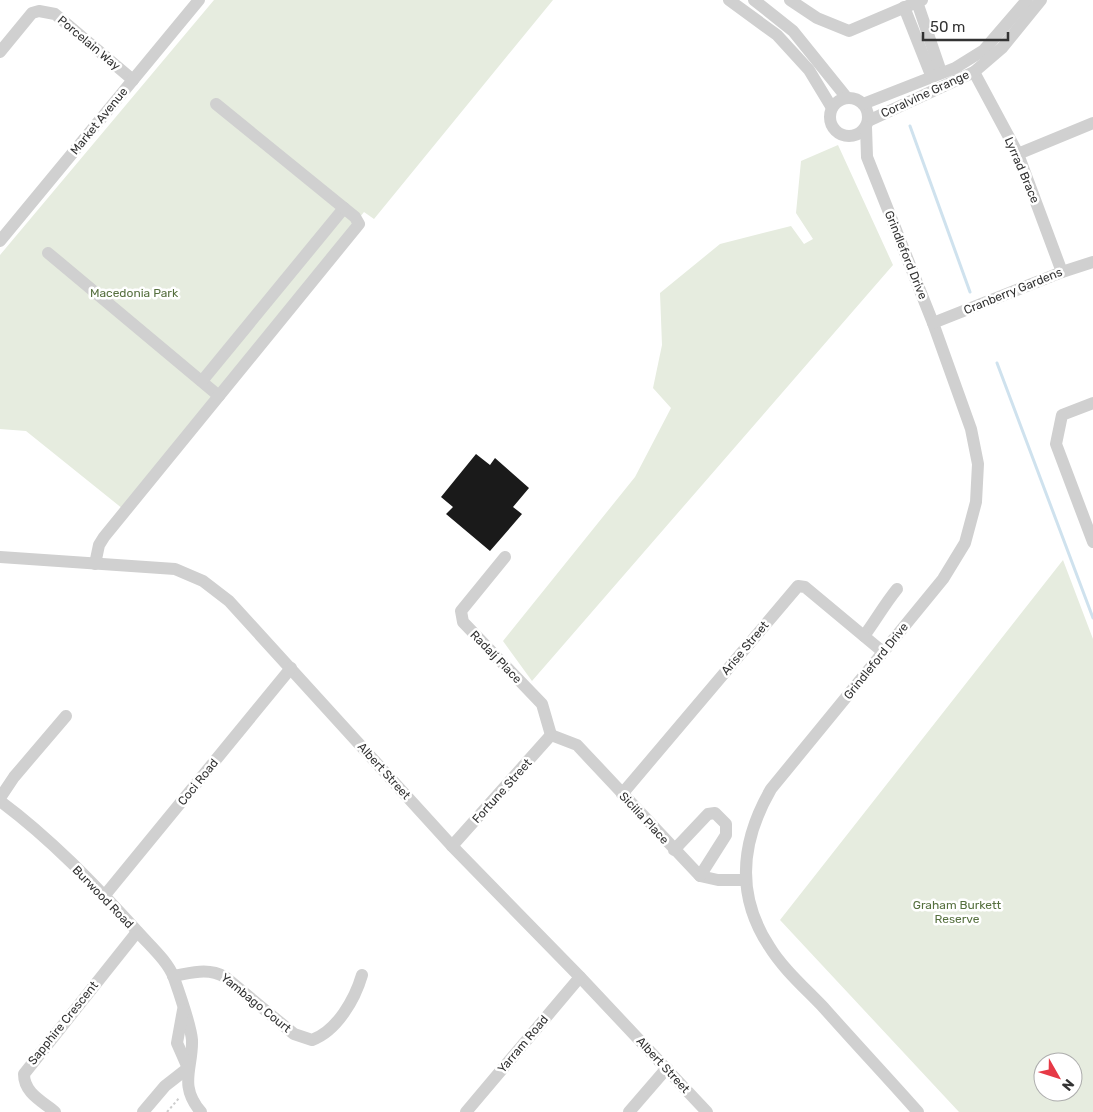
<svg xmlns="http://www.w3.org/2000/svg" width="1093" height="1112" font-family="Rubik,sans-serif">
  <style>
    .green { fill: #e6ecdf; fill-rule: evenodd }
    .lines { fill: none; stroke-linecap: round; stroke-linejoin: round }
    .stream { stroke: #cfe2ee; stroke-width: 3 }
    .building { fill: #1a1a1a }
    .path { stroke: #cdcdcd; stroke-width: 2; stroke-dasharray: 2.5 2.5; stroke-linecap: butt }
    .minor { stroke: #d0d0d0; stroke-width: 12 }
    .labels { text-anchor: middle; stroke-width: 5; stroke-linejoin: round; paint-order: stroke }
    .street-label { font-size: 12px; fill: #333; stroke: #fff }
    .park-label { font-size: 12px; fill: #56703f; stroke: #fff }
  </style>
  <rect width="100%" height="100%" fill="#fff"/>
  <g class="green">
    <polygon points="214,0 553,0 374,219 364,212 123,509 26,431 0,429 0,255"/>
    <polygon points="838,145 893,265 532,681 503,641 635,477 671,408 653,388 662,345 660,293 720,244 791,226 804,244 813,239 796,213 801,161"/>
    <path d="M1063,560L1093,639V1112H959L780,920ZM1043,1062H1073V1092H1043Z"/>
  </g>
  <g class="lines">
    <g class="stream">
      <polyline points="910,126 970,292"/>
      <polyline points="997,363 1093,618"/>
    </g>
  </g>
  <polygon class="building" points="476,454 490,465 495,458 529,488 513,507 522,514 490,551 446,514 453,507 441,497"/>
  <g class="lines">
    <polyline class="path" points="167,1112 180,1097"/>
    <g class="minor">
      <polyline points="729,0 777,35 809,70 832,108"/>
      <polyline points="754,0 793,31 847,98"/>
      <polyline points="790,0 817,18 849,31 922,0"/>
      <polyline points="917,2 941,72"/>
      <polyline points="904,7 931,75"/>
      <polyline points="0,52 32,13 39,11 55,14 133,80"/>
      <polyline points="974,72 1018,154 1062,272"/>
      <circle cx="849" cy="117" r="19"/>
      <polyline points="863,104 955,68 984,50 1027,0"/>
      <polyline points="868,121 974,72 1002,48 1041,0"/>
      <path d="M866,127L867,157L933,323L971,429L978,464L976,502L965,543L943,579L771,789C741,841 735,894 769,946C783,969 805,988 824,1008C855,1043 887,1077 918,1112"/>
      <polyline points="1018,154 1093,123"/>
      <polyline points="0,241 199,0"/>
      <polyline points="48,253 219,396"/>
      <polyline points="933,323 1062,272 1093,262"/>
      <polyline points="202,381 344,208"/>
      <polyline points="1093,403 1062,415 1056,444 1093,542"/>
      <polyline points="0,557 175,569 203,581 229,601 452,846 580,977 707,1112"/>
      <polyline points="505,557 461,611 463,622 542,704 551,735"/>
      <polyline points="95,564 99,545 104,537 359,224 355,217 216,104"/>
      <path d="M864,636C876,620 884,605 897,589"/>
      <polyline points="551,735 577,745 700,876 718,880 746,880"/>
      <polyline points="622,794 798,586 805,587 883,652"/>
      <polyline points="0,798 14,777 66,716"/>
      <path d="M0,801C50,838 95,885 137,931C149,945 168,961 174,978C179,992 191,1028 192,1040C193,1068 178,1085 201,1112"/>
      <polyline points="452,846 551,735"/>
      <polyline points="674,850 708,814 715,813 726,824 726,835 700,876"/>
      <polyline points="105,895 291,668"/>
      <path d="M173,976C191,973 208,967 225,977L294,1034L312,1040C337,1031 355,999 362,975"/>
      <polyline points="183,1010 177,1043 188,1068"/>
      <path d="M55,1112C42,1101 24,1093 24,1074L137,932"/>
      <polyline points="143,1112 165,1086 188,1068"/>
      <polyline points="466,1112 580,977"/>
      <polyline points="629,1112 667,1068"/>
    </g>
  </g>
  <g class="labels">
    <g class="street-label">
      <text transform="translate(89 43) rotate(40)" y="4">Porcelain Way</text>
      <text transform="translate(925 94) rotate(-25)" y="4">Coralvine Grange</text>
      <text transform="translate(99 121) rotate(-51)" y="4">Market Avenue</text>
      <text transform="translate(1022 170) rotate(67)" y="4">Lyrrad Brace</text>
      <text transform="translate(906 255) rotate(68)" y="4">Grindleford Drive</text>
      <text transform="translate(1013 291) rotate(-22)" y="4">Cranberry Gardens</text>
      <text transform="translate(745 648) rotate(-50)" y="4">Arise Street</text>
      <text transform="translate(496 657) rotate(46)" y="4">Radalj Place</text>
      <text transform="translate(876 661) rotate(-51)" y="4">Grindleford Drive</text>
      <text transform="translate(384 771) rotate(48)" y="4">Albert Street</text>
      <text transform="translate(198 782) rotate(-51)" y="4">Coci Road</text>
      <text transform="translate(502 791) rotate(-48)" y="4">Fortune Street</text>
      <text transform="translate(644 818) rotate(47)" y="4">Sicilia Place</text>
      <text transform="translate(103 897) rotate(46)" y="4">Burwood Road</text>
      <text transform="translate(256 1003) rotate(39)" y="4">Yambago Court</text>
      <text transform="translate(63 1023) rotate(-51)" y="4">Sapphire Crescent</text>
      <text transform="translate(523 1044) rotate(-50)" y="4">Yarram Road</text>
      <text transform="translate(663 1065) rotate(47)" y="4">Albert Street</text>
    </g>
    <g class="park-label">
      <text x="134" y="297">Macedonia Park</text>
      <text x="957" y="909">Graham Burkett<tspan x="957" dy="14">Reserve</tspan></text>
    </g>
  </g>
  <g transform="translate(1058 1077) rotate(129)"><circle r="24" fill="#ffffff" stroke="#adadad"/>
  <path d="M0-4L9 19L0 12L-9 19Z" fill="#e63946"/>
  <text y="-8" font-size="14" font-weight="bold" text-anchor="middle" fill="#333333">N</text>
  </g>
  <path d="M923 32v8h85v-8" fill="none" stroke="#333333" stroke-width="2.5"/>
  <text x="930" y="32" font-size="15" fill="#333333" stroke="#ffffff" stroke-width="4" paint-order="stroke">50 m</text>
</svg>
